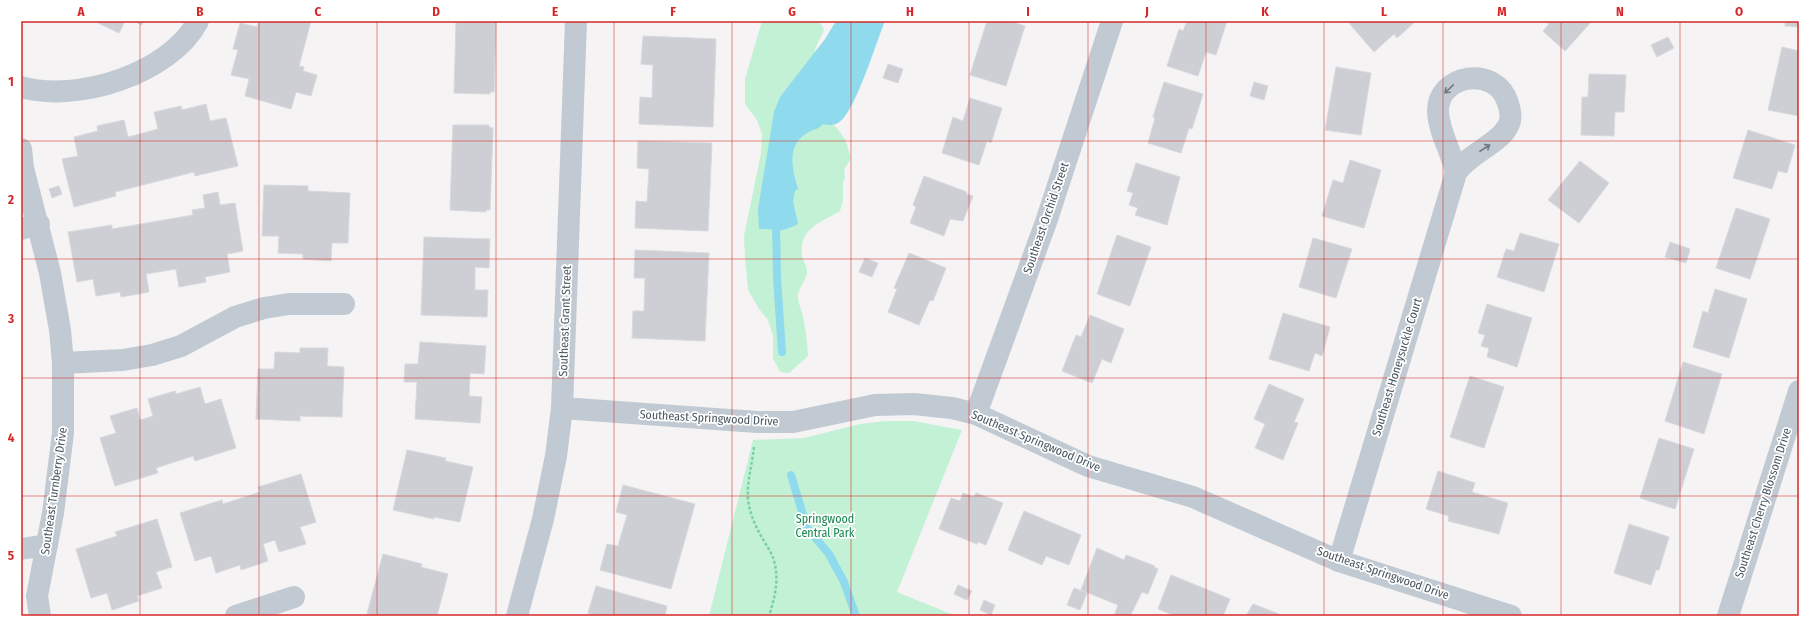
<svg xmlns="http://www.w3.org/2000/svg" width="1820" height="637" font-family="'Fira Sans Condensed',sans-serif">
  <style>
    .green { fill: #c3f1d5 }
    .water { fill: #90daee }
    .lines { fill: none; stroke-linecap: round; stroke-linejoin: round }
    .stream { stroke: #90daee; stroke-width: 8 }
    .building { fill: #cdcfd5; stroke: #d7d9de }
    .path { stroke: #7ad0a6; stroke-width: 2.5; stroke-dasharray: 3 2; stroke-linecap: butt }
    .minor { stroke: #c1cad2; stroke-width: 22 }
    .oneway { stroke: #6e7983 }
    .grid { fill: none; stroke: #d62828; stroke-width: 1; stroke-opacity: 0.55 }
    .labels { text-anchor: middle; stroke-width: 3.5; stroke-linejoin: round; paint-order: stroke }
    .street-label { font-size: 12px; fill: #4a5661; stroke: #fff }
    .park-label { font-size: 12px; fill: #17864f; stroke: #fff }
    .neatline { fill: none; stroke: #d62828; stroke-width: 1.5 }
    .grid-label { font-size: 13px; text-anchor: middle; font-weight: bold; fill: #d62828 }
  </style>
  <rect width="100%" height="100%" fill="#f5f3f3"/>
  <g class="green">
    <path d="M762,21L820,22L824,30L815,49L814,59L826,119L836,127L845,139L851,158L844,170L845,177L843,182V199L840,211C821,223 799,227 802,256C803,261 807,266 807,271C807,282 797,287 798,299C799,305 802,311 803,317C806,330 807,343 808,356L789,373L780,372L773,358V336L768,320L759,309L748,290L745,257L744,236L761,153L762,134L757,120L745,104V79Z"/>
    <polygon points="885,421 913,421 962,430 897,592 956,616 709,616 753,440 804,438 860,424"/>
  </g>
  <path class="water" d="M836,21H885C876,42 855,114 838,123C832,126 828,125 823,124C818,130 813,129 807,133C786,146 792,168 798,189L795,191L793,201L798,224C776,235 779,228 759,229L758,209L774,112L780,97L825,39Z"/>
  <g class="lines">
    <g class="stream">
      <polyline points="776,221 777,278 782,352"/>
      <polyline points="791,475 807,528 829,554 844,582 856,616"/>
    </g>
  </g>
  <g class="building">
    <polygon points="94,21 125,21 119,33"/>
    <polygon points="133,21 144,21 142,25"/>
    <polygon points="259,21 311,21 299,66 304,67 303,71 317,75 311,96 296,92 291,109 245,96 249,79 231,75 238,50 233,49 240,23 257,27"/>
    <polygon points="456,21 496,21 494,92 490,92 490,94 454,93"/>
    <polygon points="987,21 1010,21 1025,26 1006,86 970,75"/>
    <polygon points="1187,21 1227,21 1216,55 1206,52 1198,76 1167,66 1179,29 1183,31"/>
    <polygon points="1351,21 1416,21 1397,38 1394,34 1374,52 1349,23"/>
    <polygon points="1545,21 1592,21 1565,51 1543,31 1549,24"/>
    <polygon points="1785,21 1799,21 1799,27 1785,26"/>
    <polygon points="643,36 716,39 713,127 639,124 640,97 652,98 653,65 641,64"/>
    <polygon points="1668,37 1674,48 1657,57 1651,45"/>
    <polygon points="1782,47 1799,51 1799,116 1768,110"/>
    <polygon points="888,64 903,69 898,83 883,78"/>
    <polygon points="1336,67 1371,73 1361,135 1325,130"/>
    <polygon points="1589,74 1626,75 1624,112 1615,112 1614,136 1581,135 1582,97 1588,97"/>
    <polygon points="1164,82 1203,94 1192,129 1189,128 1181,153 1148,143 1155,118 1153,117"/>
    <polygon points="1254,82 1268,86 1264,100 1250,96"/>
    <polygon points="970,98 1002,108 991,143 987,141 979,165 942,153 953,117 963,121"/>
    <polygon points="206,104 210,121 226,118 238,166 195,176 194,172 115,192 116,196 74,207 62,159 78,156 74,137 98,131 97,126 124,120 128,137 158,129 154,112 181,106 182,110"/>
    <polygon points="453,125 489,125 489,127 493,128 490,210 486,210 486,212 450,210"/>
    <polygon points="1748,130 1795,145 1787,173 1778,171 1772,189 1733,178"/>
    <polygon points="638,141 712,143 708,231 635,228 636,201 647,202 649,169 637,168"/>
    <polygon points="1350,160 1381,170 1364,228 1322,216 1333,180 1343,183"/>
    <polygon points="1580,161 1609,183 1579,223 1548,200"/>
    <polygon points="1136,163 1180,177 1167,225 1135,215 1138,208 1129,205 1133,193 1127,191"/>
    <polygon points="924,176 967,192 966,194 973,196 963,221 950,219 944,236 910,223 916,207 913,205"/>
    <polygon points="264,185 308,186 308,191 350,193 348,243 332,243 331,261 303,259 303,254 278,253 279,236 262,236"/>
    <polygon points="59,186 62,194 52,198 49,189"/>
    <polygon points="218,192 220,205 235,203 243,251 227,254 230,272 205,277 206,282 179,287 176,269 146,274 149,292 121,297 120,292 96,296 93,279 77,282 68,232 112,225 112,229 193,215 192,210 205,208 203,195"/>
    <polygon points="1736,208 1770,219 1750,279 1716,268"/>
    <polygon points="1520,233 1559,244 1544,292 1497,277 1506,249 1514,251"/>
    <polygon points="1117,235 1151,247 1130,306 1097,294"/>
    <polygon points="424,237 490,239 489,268 475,267 475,290 488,290 487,317 421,315"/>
    <polygon points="1313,238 1352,249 1336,298 1299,287"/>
    <polygon points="1670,242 1690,249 1686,263 1665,257"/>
    <polygon points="635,250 709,253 705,341 632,338 633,311 644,311 645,278 634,278"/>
    <polygon points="909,253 946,268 933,301 930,300 919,325 888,312 897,289 894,288"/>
    <polygon points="865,258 878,263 872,277 859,272"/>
    <polygon points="1715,289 1747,299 1729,358 1693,347 1703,311 1708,313"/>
    <polygon points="1487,304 1532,318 1517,367 1487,357 1489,348 1481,346 1485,335 1478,333"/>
    <polygon points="1283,313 1330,327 1322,356 1315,353 1309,371 1269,359"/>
    <polygon points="1090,315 1124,329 1111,363 1102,359 1092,383 1062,371 1076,335 1081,337"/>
    <polygon points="420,342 486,346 484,374 470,373 469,396 482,397 480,423 415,419 417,382 404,382 405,364 418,364"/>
    <polygon points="300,348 328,348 327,366 344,367 342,417 300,416 300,421 256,419 258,369 274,369 275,352 300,353"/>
    <polygon points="1683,362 1722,374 1704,434 1665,421"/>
    <polygon points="1470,376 1504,387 1484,448 1450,437"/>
    <polygon points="1269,384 1304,399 1294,422 1298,423 1283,460 1255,448 1265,424 1254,419"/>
    <polygon points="200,387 205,404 221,399 236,448 195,461 193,456 156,468 158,473 115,486 100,438 116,433 110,416 137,408 140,420 153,416 148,399 175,391 176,394"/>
    <polygon points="1659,438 1694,449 1675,509 1640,498"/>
    <polygon points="407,450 446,458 445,461 473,467 460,522 434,517 434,519 393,510"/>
    <polygon points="1438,471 1475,483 1472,492 1508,503 1499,534 1448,521 1449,516 1426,509"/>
    <polygon points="301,474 316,522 300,527 306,544 279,552 275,540 263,544 268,561 241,570 240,565 216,573 211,556 195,561 180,513 222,500 223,504 260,492 258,487"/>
    <polygon points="623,485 695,504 671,589 600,570 607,544 618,546 627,515 616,512"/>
    <polygon points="963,493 974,497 976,493 1003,503 986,545 978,542 977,544 939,529 951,498 960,501"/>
    <polygon points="1024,511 1081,535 1069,565 1046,556 1042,565 1008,550"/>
    <polygon points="157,519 172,567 156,572 162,588 137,596 139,601 112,610 107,593 91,598 76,549 117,536 115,532"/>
    <polygon points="1629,524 1669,537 1659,570 1656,570 1651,585 1614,573"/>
    <polygon points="1097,548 1124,560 1126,555 1155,566 1154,567 1158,569 1148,594 1142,592 1130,616 1114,616 1118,605 1081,590"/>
    <polygon points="383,554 422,564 421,567 448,574 437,616 374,616 367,614"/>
    <polygon points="1171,575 1230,599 1223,616 1176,616 1158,609"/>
    <polygon points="958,585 972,591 967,600 954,594"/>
    <polygon points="596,586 667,606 665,616 597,616 588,613"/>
    <polygon points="1074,588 1087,593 1080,610 1067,605"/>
    <polygon points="984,600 995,605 991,615 980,610"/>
    <polygon points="1253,604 1279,614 1278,616 1246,616"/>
  </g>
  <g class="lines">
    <path class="path" d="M754,447C752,467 744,490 750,510C754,525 762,538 770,551C781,572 776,594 769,616"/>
    <g class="minor">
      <path d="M21,87C77,103 170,74 198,21"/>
      <polyline points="21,149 23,168 50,273 60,330 63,363 63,433 53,513 37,596 40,616"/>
      <polyline points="21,229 39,224"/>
      <polyline points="63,363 123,360 152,355 181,346 235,317 264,308 289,304 344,304"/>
      <polyline points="562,408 757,422 793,422 875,405 914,404 952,408 976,414 1088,466 1193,497 1339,561 1511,616"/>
      <polyline points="976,414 1046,222 1112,21"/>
      <polyline points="21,549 47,545"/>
      <path d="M1339,561L1456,173C1469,152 1504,143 1510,121C1511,116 1510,109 1508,103C1496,64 1437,74 1438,112C1439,133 1452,152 1456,173"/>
      <polyline points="236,616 294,597"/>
      <polyline points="517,616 543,519 556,456 562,408 576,21"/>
      <polyline points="1728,616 1799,391"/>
    </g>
  </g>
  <defs><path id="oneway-shaft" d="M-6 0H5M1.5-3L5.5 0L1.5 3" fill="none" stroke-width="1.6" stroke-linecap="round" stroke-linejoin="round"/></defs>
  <g class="oneway">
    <use href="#oneway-shaft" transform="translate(1449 89) rotate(136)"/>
    <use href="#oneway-shaft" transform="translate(1485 148) rotate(-33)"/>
  </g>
  <path class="grid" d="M140,21V616M259,21V616M377,21V616M496,21V616M614,21V616M732,21V616M851,21V616M969,21V616M1088,21V616M1206,21V616M1324,21V616M1443,21V616M1561,21V616M1680,21V616M21,141H1799M21,259H1799M21,378H1799M21,496H1799"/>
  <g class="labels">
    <g class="street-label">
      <text transform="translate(1046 218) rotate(-71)" y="4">Southeast Orchid Street</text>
      <text transform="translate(565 321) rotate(-88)" y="4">Southeast Grant Street</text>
      <text transform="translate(1397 367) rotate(-73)" y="4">Southeast Honeysuckle Court</text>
      <text transform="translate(709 418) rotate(3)" y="4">Southeast Springwood Drive</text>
      <text transform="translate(1036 441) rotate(23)" y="4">Southeast Springwood Drive</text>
      <text transform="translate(54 491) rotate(-82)" y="4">Southeast Turnberry Drive</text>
      <text transform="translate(1763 503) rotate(-72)" y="4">Southeast Cherry Blossom Drive</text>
      <text transform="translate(1383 573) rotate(19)" y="4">Southeast Springwood Drive</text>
    </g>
    <g class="park-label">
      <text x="825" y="523">Springwood<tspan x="825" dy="14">Central Park</tspan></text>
    </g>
  </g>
  <rect width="1820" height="637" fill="none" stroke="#ffffff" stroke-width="44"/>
  <rect x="22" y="22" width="1776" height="593" class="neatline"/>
  <g class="grid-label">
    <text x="81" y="16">A</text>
    <text x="200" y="16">B</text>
    <text x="318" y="16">C</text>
    <text x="436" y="16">D</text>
    <text x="555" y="16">E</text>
    <text x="673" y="16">F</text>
    <text x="792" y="16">G</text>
    <text x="910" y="16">H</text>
    <text x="1028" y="16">I</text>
    <text x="1147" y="16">J</text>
    <text x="1265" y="16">K</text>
    <text x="1384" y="16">L</text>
    <text x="1502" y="16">M</text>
    <text x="1620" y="16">N</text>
    <text x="1739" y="16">O</text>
    <text x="11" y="86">1</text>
    <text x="11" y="204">2</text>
    <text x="11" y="323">3</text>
    <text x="11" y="442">4</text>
    <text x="11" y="560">5</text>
  </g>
</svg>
